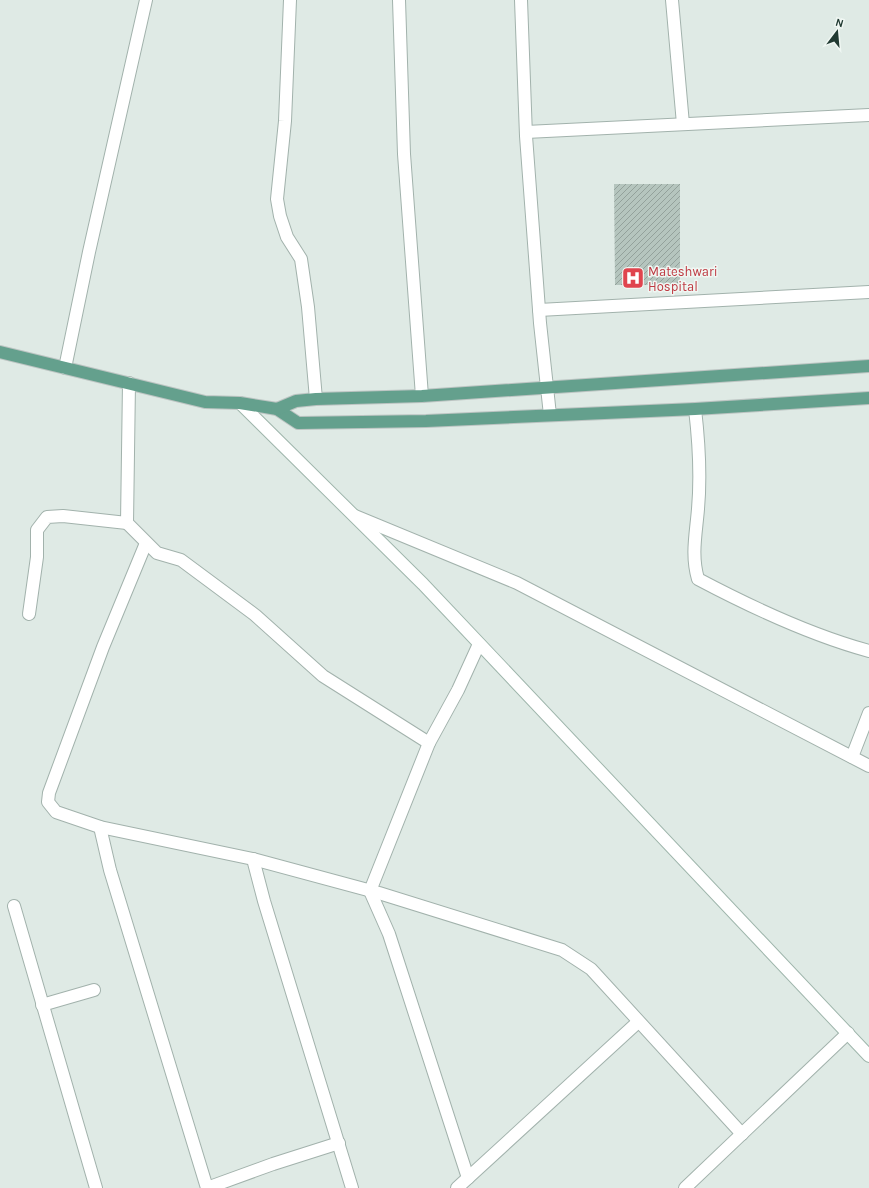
<svg xmlns="http://www.w3.org/2000/svg" width="869" height="1188" font-family="Karla,sans-serif">
  <style>
    .building { fill: url(#building-hatch) }
    .lines { fill: none; stroke-linecap: round; stroke-linejoin: round }
    .street-casing { stroke: #a2b2ac; stroke-width: 14 }
    .secondary-casing { stroke: #9fb6ac; stroke-width: 14 }
    .primary-casing { stroke: #bcc4c2; stroke-width: 14 }
    .street { stroke: #fff; stroke-width: 12 }
    .secondary { stroke: #fff; stroke-width: 12 }
    .primary { stroke: #64a08d; stroke-width: 12 }
    .labels { text-anchor: middle; stroke-width: 3; stroke-linejoin: round; paint-order: stroke }
    .health-label { font-size: 13px; fill: #be3a42; stroke: #f0f7f3; text-anchor: start }
  </style>
  <defs>
    <pattern id="building-hatch" width="6" height="6" patternUnits="userSpaceOnUse"><rect width="6" height="6" fill="#b5c5be"/><path d="M-1 1l2-2M0 6l6-6M5 7l2-2" fill="none" stroke="#93a19b"/></pattern>
  </defs>
  <rect width="100%" height="100%" fill="#dfeae5"/>
  <polygon class="building" points="614,184 680,184 680,285 615,285"/>
  <g class="lines">
    <g class="street-casing">
      <g id="street">
        <polyline points="290,0 285,121 277,199 280,216 287,237 301,259 308,307 316,399"/>
        <polyline points="399,0 404,154 422,396"/>
        <polyline points="521,0 526,136 540,323 550,415"/>
        <polyline points="672,0 683,124"/>
        <polyline points="526,132 869,115"/>
        <polyline points="539,310 869,292"/>
        <polyline points="65,368 89,252 146,0"/>
        <polyline points="129,383 127,523 157,553 181,560 255,615 323,676 429,743"/>
        <path d="M695,409C699,443 701,475 698,509C696,534 691,555 698,579C749,606 814,636 869,651"/>
        <polyline points="355,516 517,583 869,766"/>
        <polyline points="146,543 103,647 49,793 48,802 56,812 100,827 253,859 379,893 562,950 591,969 742,1134"/>
        <polyline points="29,614 37,557 37,530 47,517 63,516 127,523"/>
        <polyline points="852,757 869,713"/>
        <polyline points="100,827 110,870 207,1188"/>
        <polyline points="253,859 264,901 352,1188"/>
        <polyline points="14,906 96,1188"/>
        <polyline points="42,1005 94,990"/>
        <polyline points="468,1178 389,934 370,891 429,743 458,690 479,644"/>
        <polyline points="207,1188 273,1164 339,1143"/>
        <polyline points="457,1188 638,1022"/>
        <polyline points="685,1188 848,1033"/>
      </g>
    </g>
    <g class="secondary-casing">
      <polyline id="secondary" points="240,403 423,584 869,1056"/>
    </g>
    <g class="primary-casing">
      <g id="primary">
        <polyline points="0,352 205,402 240,403 277,409 298,423 426,421 695,409 869,398"/>
        <polyline points="277,409 296,401 316,399 422,396 869,366"/>
      </g>
    </g>
    <use href="#street" class="street"/>
    <use href="#secondary" class="secondary"/>
    <use href="#primary" class="primary"/>
  </g>
  <defs>
    <g id="hospital-square" transform="scale(1.15)"><rect x="-9" y="-9" width="18" height="18" rx="4" fill="#e0444e" stroke="#f0f7f3"/><path d="M-5-5h3v3.5h4V-5h3V5h-3V1.5h-4V5h-3Z" fill="#fff"/></g>
  </defs>
  <g fill-rule="evenodd">
    <use href="#hospital-square" x="633" y="278"/>
  </g>
  <g class="labels">
    <g class="health-label">
      <text x="648" y="276">Mateshwari<tspan x="648" dy="15">Hospital</tspan></text>
    </g>
  </g>
  <g transform="translate(837 32) rotate(16)" stroke="#f0f7f3" stroke-width="3" paint-order="stroke">
  <path d="M0-3L7 15L0 10L-7 15Z" fill="#213a32"/>
  <text y="-6" font-size="11" font-weight="bold" text-anchor="middle" fill="#213a32">N</text>
  </g>
</svg>
